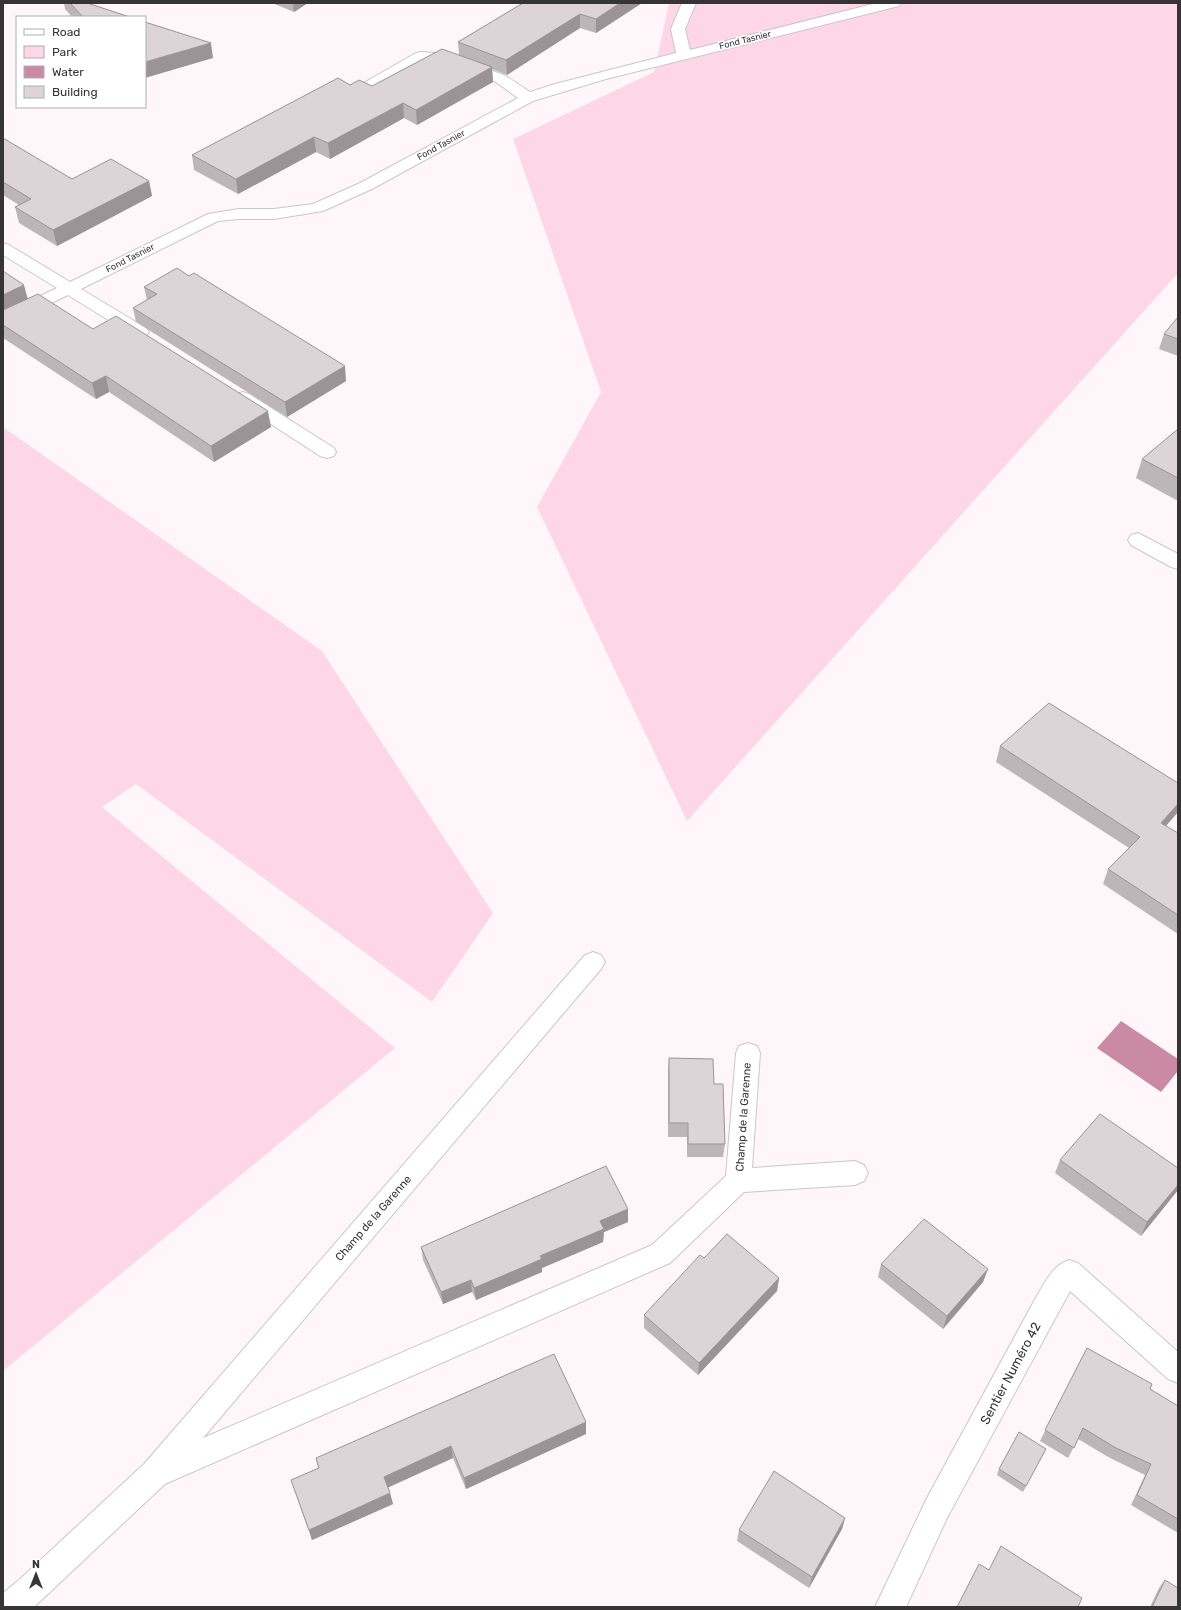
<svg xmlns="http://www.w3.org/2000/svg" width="1181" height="1610" font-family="Rubik,sans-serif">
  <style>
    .green { fill: #fdd7e6 }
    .water { fill: #cb8aa4 }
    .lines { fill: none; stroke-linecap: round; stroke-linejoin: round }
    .minor-casing { stroke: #cdc5c8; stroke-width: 2 }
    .minor { fill: #fff; fill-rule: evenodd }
    .wall { fill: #bdb6b9 }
    .shaded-wall { fill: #9a9496 }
    .building { fill: #dcd4d7; stroke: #9a9496 }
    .labels { text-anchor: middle; stroke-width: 3.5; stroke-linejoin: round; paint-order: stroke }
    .far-street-label { font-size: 9px; fill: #373435; stroke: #fff }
    .street-label { font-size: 11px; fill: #373435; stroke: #fff }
    .near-street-label { font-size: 13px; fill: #373435; stroke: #fff }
  </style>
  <rect width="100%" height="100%" fill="#fff6f9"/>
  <g class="green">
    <polygon points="669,3 1178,3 1178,273 687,821 537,507 601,392 513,139 654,72"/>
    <polygon points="3,427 322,651 493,913 432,1002 136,784 102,807 395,1048 3,1371"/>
  </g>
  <polygon class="water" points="1121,1021 1178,1059 1178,1071 1161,1092 1097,1048"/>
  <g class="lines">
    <g class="minor-casing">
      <g id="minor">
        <polygon points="682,3 696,3 685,29 690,50 877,3 901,3 899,6 606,79 533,101 372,189 323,211 274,219 239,219 218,221 81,289 146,328 149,332 146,336 140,337 134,336 68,295 3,326 3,314 57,288 3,255 3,243 9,245 70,282 208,214 239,209 274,209 313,204 360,183 518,98 496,82 442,61 424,60 370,91 360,91 358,88 360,85 416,53 421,52 449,54 506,76 530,92 555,84 676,53 671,29"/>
        <polygon points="243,392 249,394 334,448 336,452 334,456 327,458 320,456 237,402 234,398 237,394"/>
        <polygon points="1138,533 1178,554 1178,569 1171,567 1131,545 1128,540 1131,535"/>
        <polygon points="593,952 601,955 605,962 601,969 203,1438 652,1245 726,1176 736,1053 739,1046 748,1043 757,1046 760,1053 752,1168 855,1161 864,1165 868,1173 864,1181 855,1185 744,1192 670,1263 165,1484 34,1607 3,1607 3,1593 19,1580 144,1464 585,955"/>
        <path d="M1069,1260L1078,1263L1178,1352V1383L1168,1379L1070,1291L947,1518L906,1607H875L927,1498L1034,1301C1044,1285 1051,1266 1069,1260Z"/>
      </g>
    </g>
    <use href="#minor" class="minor"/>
  </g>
  <g class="wall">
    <polygon points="64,3 87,3 130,17 72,17 65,9"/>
    <polygon points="272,3 308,3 294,12"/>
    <polygon points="523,3 642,3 596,33 580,28 507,75 492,69 493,82 417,125 404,118 330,159 316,152 238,194 194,170 192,155 350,85 372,86 459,55 458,42"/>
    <polygon points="3,138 72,179 149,181 152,196 57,246 19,223 15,207 19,205 3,195"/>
    <polygon points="3,271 28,298 93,329 271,427 214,462 109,392 96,399 3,338"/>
    <polygon points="144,287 346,381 287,417 136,322 133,308 147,300"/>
    <polygon points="1178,317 1178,356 1159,349 1164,334"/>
    <polygon points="1178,429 1178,501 1136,478 1142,459"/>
    <polygon points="1000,746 1178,783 1178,812 1166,826 1178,833 1178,934 1103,884 1108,869 1129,848 996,762"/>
    <polygon points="669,1058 714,1084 725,1144 723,1157 687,1157 687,1137 668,1137 668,1072"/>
    <polygon points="1060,1160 1178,1168 1178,1190 1141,1236 1055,1173"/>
    <polygon points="628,1209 628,1222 604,1232 603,1242 542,1268 542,1272 476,1300 472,1292 443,1304 423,1260 421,1247"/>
    <polygon points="704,1258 779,1278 777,1291 698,1375 644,1328 644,1315"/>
    <polygon points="881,1264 988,1269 983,1282 943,1329 878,1277"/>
    <polygon points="1087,1348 1150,1389 1178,1406 1178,1533 1131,1505 1145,1475 1110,1458 1078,1439 1068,1458 1040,1441"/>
    <polygon points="586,1434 466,1489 453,1458 388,1487 393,1504 312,1540 291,1480 318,1468 316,1458"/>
    <polygon points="1046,1449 1023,1492 997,1475 999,1469"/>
    <polygon points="845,1518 842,1529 809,1588 737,1541 739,1530"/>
    <polygon points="1165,1580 1178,1607 1150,1607 1159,1588"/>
  </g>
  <g class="shaded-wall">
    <polygon points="293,3 308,3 294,12"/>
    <polygon points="620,3 642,3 596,33 596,19"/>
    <polygon points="580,14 580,28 507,75 506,60"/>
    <polygon points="211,43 213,58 145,78 145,62"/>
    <polygon points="492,67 493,82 417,125 416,110"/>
    <polygon points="403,103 404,118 330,159 328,143"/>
    <polygon points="314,137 316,152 238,194 236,179"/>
    <polygon points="149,181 152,196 57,246 53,230"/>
    <polygon points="24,285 28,300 3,312 3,295"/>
    <polygon points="345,366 346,381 287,417 285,402"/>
    <polygon points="106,376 109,392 96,399 92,383"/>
    <polygon points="268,411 271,427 214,462 211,446"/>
    <polygon points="1178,804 1178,812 1155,838 1161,823"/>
    <polygon points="1178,1185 1178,1190 1141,1236 1147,1222"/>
    <polygon points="628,1209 628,1222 604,1232 603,1242 542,1268 542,1272 476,1300 474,1288 540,1256 600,1221"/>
    <polygon points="988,1269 983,1282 943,1329 947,1316"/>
    <polygon points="779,1278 777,1291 698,1375 699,1363"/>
    <polygon points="471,1280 472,1292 443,1304 441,1292"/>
    <polygon points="586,1422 586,1434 466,1489 464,1478"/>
    <polygon points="451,1446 453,1458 387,1488 384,1477"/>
    <polygon points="390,1493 393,1504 312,1540 309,1530"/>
    <polygon points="845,1518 842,1529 809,1588 812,1577"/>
  </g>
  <g class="building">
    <polygon points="70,3 87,3 130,17 83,17"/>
    <polygon points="523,3 620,3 596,19 580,14 506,60 458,42"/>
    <polygon points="145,22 211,43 145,62"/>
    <polygon points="442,49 492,67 416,110 403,103 328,143 314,137 236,179 192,155 338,78 350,85 359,80 372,86"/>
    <polygon points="3,138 72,179 111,159 149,181 53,230 15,207 31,199 3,182"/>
    <polygon points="177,268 189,276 194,273 345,366 285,402 133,308 157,294 144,287"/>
    <polygon points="3,271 24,285 3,295"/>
    <polygon points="38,294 93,329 116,316 268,411 211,446 106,376 92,383 3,325 3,310"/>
    <polygon points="1178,317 1178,339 1164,334"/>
    <polygon points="1178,429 1178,478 1142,459"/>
    <polygon points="1049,703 1178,783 1178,804 1161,823 1178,833 1178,915 1108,869 1140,837 1000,746"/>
    <polygon points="669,1058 713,1059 714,1084 723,1084 725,1144 688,1144 688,1123 669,1123"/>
    <polygon points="1100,1114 1178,1168 1178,1185 1147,1222 1060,1160"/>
    <polygon points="606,1166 628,1209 600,1221 604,1229 540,1256 542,1259 474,1288 471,1280 441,1292 421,1247"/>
    <polygon points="924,1219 988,1269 947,1316 881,1264"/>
    <polygon points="727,1234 779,1278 699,1363 644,1315 700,1255 704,1258"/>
    <polygon points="1087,1348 1152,1384 1150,1389 1178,1406 1178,1519 1137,1495 1151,1464 1116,1448 1083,1428 1074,1448 1045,1430"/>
    <polygon points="554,1354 586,1422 464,1478 451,1446 384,1477 390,1493 309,1530 291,1480 319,1468 316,1458"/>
    <polygon points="1019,1432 1046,1449 1026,1486 999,1469"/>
    <polygon points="774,1471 845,1518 812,1577 739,1530"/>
    <polygon points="1001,1546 1082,1598 1078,1607 957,1607 979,1564 989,1570"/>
    <polygon points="1165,1580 1178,1588 1178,1607 1152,1607"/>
  </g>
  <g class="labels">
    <g class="far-street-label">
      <text transform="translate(745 40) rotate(-14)" y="3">Fond Tasnier</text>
      <text transform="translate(441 145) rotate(-29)" y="3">Fond Tasnier</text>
      <text transform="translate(130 258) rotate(-27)" y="3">Fond Tasnier</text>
    </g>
    <g class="street-label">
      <text transform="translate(743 1117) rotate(-86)" y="4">Champ de la Garenne</text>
      <text transform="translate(373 1218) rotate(-49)" y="4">Champ de la Garenne</text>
    </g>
    <g class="near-street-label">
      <text transform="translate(1010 1373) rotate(-62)" y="5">Sentier Numéro 42</text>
    </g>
  </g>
  <rect width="1181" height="1610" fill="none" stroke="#373435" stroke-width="8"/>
  <rect x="16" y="16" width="130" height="92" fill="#ffffff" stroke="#afaeae"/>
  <rect x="24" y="29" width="20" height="6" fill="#ffffff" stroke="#afaeae"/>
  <text x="52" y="36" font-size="12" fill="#373435">Road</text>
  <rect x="24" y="46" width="20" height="12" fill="#fdd7e6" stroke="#afaeae"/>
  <text x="52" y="56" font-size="12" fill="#373435">Park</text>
  <rect x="24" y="66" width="20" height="12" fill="#cb8aa4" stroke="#afaeae"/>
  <text x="52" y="76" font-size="12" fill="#373435">Water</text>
  <rect x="24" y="86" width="20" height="12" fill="#dcd4d7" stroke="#afaeae"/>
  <text x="52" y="96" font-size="12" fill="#373435">Building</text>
  <g transform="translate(36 1574)" stroke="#ffffff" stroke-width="3" paint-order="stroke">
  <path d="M0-3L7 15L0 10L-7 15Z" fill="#373435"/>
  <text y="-6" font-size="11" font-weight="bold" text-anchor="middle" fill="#373435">N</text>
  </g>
</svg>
